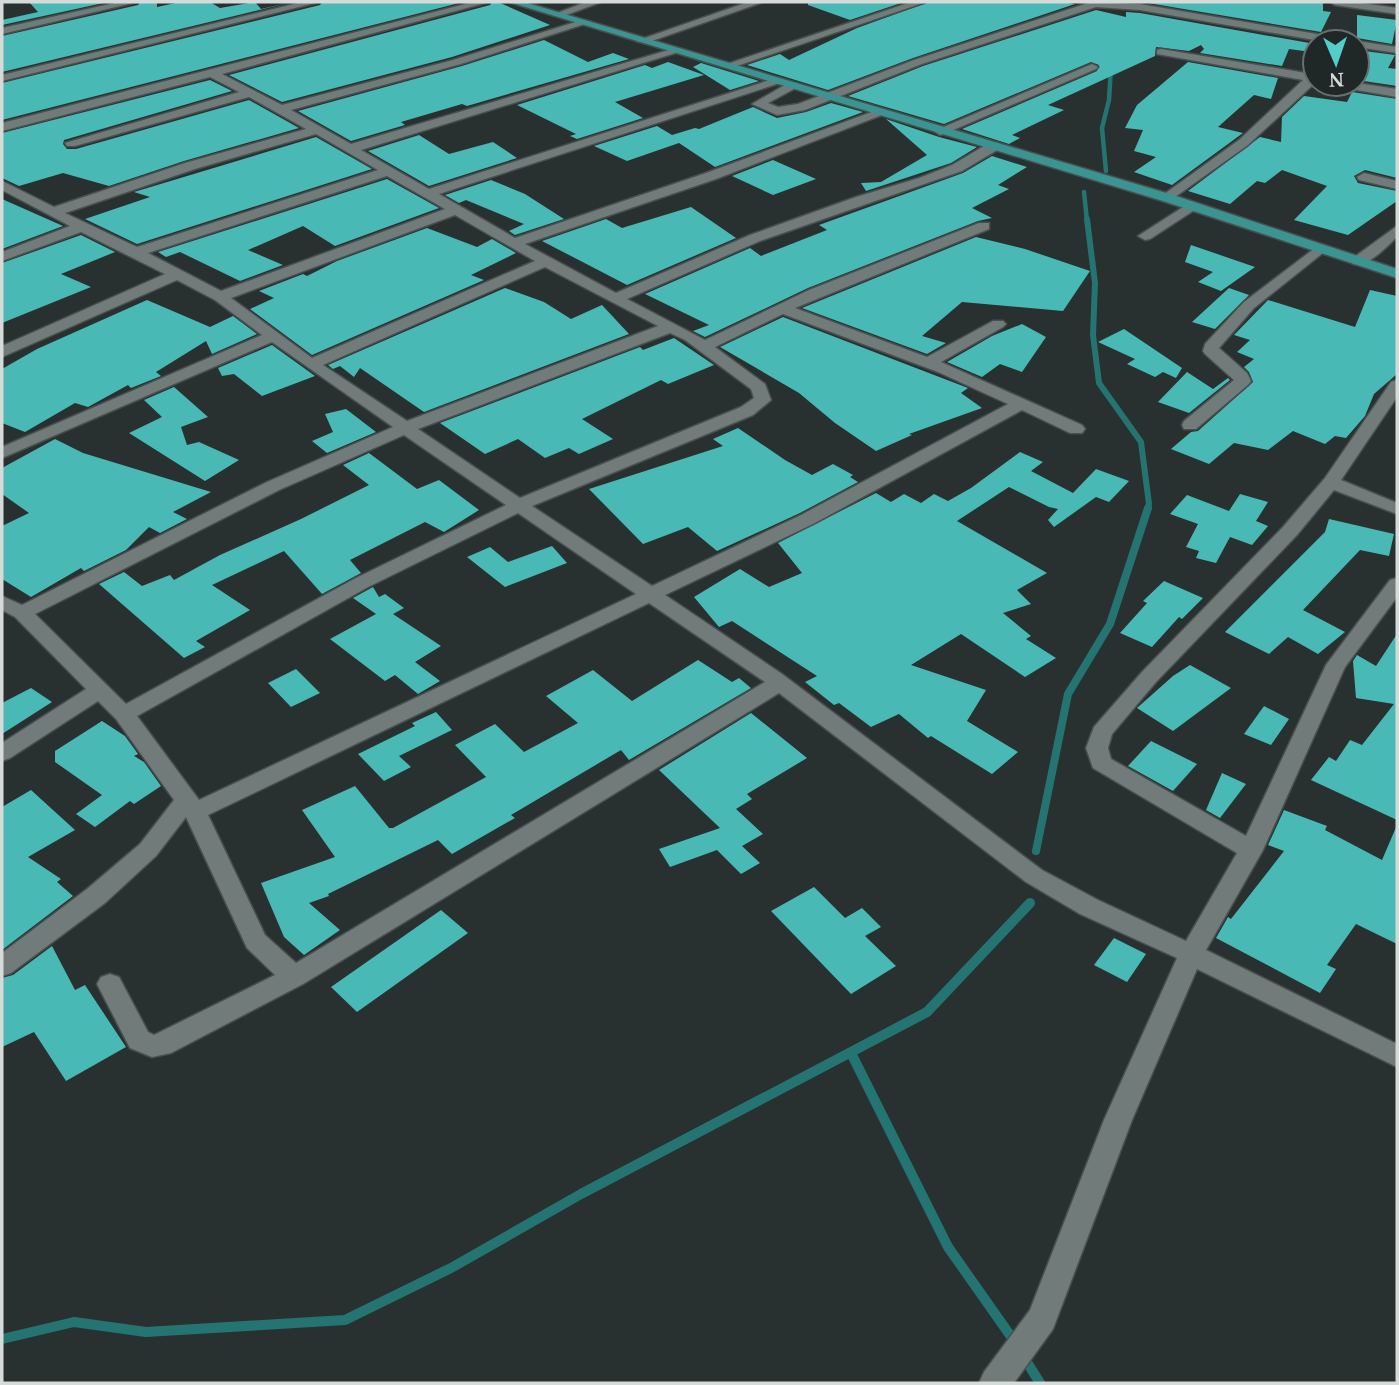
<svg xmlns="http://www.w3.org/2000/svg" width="1399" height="1385" font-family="'Noto Serif',serif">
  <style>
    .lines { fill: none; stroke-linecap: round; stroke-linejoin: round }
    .stream-far3 { stroke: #247572; stroke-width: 4.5 }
    .stream-far2 { stroke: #247572; stroke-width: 6 }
    .stream-far1 { stroke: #247572; stroke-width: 8 }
    .stream { stroke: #247572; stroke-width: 10 }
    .building { fill: #48b9b5 }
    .minor-casing { stroke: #484f4e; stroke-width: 3 }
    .major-casing { stroke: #484f4e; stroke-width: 3 }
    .minor { fill: #717b7a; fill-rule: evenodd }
    .major { fill: #3a9491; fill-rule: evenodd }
  </style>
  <rect width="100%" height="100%" fill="#293130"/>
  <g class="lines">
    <g class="stream-far3">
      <polyline points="1106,171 1102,128 1109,100 1111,67"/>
      <polyline points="1084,192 1087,221"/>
    </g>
    <polyline class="stream-far2" points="1087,219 1095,283 1093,335 1099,383 1141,442 1149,504 1147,509"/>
    <polyline class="stream-far1" points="1036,851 1068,694 1110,624 1148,508"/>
    <g class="stream">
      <polyline points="851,1053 948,1247 1017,1345"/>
      <polyline points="2,1339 74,1322 146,1332 345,1320 451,1268 581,1194 927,1012 1030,903"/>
      <polyline points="1023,1356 1040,1383"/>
    </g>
  </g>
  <g class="building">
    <polygon points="29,2 108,2 2,25 2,20 38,12"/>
    <polygon points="140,2 157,2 157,7 180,2 210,2 220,8 255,2 261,9 292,2 2,72 2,36 138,5"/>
    <polygon points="322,2 463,2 2,120 2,83 320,5"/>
    <polygon points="492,2 498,2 550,25 452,57 282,102 229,75 490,5"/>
    <polygon points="808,2 904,2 850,20 808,5"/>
    <polygon points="929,2 1063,2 1075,4 913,58 828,90 747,65 780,54 789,60 857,28"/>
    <polygon points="1142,2 1313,2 1323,3 1323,11 1331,12 1321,32"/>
    <polygon points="1096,10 1126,17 1126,12 1140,13 1315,44 1311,52 1289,49 1282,66 1200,53 1204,49 1201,45 1189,51 1156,47 1155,56 1048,105 1064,110 1012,135 1020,138 1009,144 962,129 1097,71 1099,65 1091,62 944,124 848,96 923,66"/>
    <polygon points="1357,15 1397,20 1392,44 1357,38"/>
    <polygon points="544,40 588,62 613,53 629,59 467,106 462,104 401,122 405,125 351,141 298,111 462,66"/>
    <polygon points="1357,50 1395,55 1388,68 1397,69 1397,86 1357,80"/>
    <polygon points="668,62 704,75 615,102 643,118 577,139 570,136 576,134 517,105 645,65 652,68"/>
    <polygon points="1188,62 1278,78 1271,99 1254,95 1218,127 1243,133 1172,185 1134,172 1156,157 1134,151 1143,130 1125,128 1137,105"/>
    <polygon points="701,63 759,81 730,90 693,67"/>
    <polygon points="210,80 232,91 64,140 63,144 67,149 76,149 249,100 299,128 184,161 109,186 63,173 19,186 2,178 2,133"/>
    <polygon points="1352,92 1397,99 1397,178 1365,170 1354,176 1358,183 1397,191 1397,201 1348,235 1294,220 1327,186 1282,170 1265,183 1257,181 1230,204 1188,191 1260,137 1281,142 1282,117 1304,96 1347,102"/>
    <polygon points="831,103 863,112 715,167 679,143 627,161 594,146 657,126 672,135 695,128 699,129 753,107 777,118 806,112"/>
    <polygon points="886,119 939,137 977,147 951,163 866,191 861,183 881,182 927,155"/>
    <polygon points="419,135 449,154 493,142 517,158 429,186 368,151"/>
    <polygon points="316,137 372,169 137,244 85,219 150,197 134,192"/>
    <polygon points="992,156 1027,167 998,185 1009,189 972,208 992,218 978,221 808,288 705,337 693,331 709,325 645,294 750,248 761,256 827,230 819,225 963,173"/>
    <polygon points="773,160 816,179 773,195 732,176"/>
    <polygon points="387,179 439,208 335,246 303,226 248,250 283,265 240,281 180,252 166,257 158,252"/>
    <polygon points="491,180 525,194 564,219 515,235 509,231 524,224 466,200 459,203 445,195"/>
    <polygon points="2,199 63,226 2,249"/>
    <polygon points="691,207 736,238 627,285 542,241 606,219 622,228"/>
    <polygon points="427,228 477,247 492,239 516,253 471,275 484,280 312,355 250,309 274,298 259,291 303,274 307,276 337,261"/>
    <polygon points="81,235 115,252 61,274 91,287 2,323 2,263"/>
    <polygon points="976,237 1025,249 1090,271 1063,311 962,302 922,336 946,343 927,354 802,308"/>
    <polygon points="1191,245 1255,267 1221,291 1198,282 1213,272 1185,262"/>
    <polygon points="505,288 544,302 571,319 602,305 629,334 424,412 360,368 354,377 340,366 333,369 328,365"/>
    <polygon points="1229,288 1249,295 1215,329 1192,322"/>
    <polygon points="1370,290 1397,296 1397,374 1374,394 1365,416 1346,438 1335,436 1325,444 1293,431 1268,450 1234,443 1209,464 1171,449 1191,432 1198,431 1253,382 1249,372 1244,367 1254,359 1237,352 1250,340 1234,335 1268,300 1355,327"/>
    <polygon points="147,300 210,327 233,316 257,334 212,354 206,341 156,372 161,376 131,388 128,385 88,407 75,403 25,432 2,423 2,369 37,349"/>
    <polygon points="783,317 968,388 961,393 982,408 909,434 912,435 876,451 835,423 799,393 720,347"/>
    <polygon points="1022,324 1046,337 1022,372 1000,364 982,377 947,362 992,336"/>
    <polygon points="1124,329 1182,368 1176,378 1163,372 1155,377 1127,364 1135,359 1098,342"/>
    <polygon points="674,338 714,365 668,384 661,380 582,419 613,439 579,454 569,448 545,458 518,439 485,454 440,423 640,347 643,350"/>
    <polygon points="272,345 315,376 262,396 234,374 222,376 218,368"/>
    <polygon points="1187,372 1213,389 1228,378 1230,380 1189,413 1158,402"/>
    <polygon points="174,387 208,417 181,427 187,445 199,442 239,460 205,481 129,433 162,417 144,400"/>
    <polygon points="346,409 376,432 327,453 312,441 333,432 325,414"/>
    <polygon points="738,428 785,460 812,475 833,464 853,475 850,477 858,482 800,513 717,551 688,527 643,544 589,489 723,446 713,439"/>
    <polygon points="55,439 83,453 211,492 173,512 187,519 185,520 160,533 149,527 126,550 84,571 81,568 31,597 2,579 2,526 29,513 2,494 2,468"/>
    <polygon points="1020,452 1043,462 1031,471 1073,493 1096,469 1129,481 1109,502 1096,497 1054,527 1048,520 1058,509 1049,507 1009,487 957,521 1047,573 1017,590 1031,604 1003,613 1031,636 1026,639 1056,658 1025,677 961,634 911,665 986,690 967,721 1018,752 992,774 931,736 928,738 899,714 871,727 839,703 834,705 805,682 817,676 732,621 719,627 694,597 740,569 769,587 802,573 778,543 876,493 891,502 904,494 921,503 934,494 948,501 971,488"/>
    <polygon points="369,453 417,489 439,480 479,510 444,532 425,522 350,560 361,573 322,594 284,551 212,585 250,610 196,641 205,647 184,658 99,584 124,572 142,586 170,575 174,580 220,555 301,519 369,485 343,465"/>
    <polygon points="1240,494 1268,502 1256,521 1268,526 1252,545 1230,537 1216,563 1196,558 1199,551 1186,547 1198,524 1170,514 1187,495 1229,511"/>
    <polygon points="1329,519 1394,534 1389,556 1360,550 1303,610 1345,632 1318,654 1288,637 1269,654 1225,632 1325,532"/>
    <polygon points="552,546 567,563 505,587 467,557 490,547 508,562"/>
    <polygon points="1164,581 1203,598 1182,619 1179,617 1152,647 1120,633 1147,603 1143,601"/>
    <polygon points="373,587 379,597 385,594 404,608 393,614 441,646 415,662 440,681 418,694 395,675 385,681 330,639 376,614 353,598"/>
    <polygon points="1397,634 1397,820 1311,780 1329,757 1336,761 1350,740 1362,745 1394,704 1356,698 1353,661 1357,655 1376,666"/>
    <polygon points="698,660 732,682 739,678 751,688 629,760 621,750 511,815 515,818 452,854 438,840 328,894 329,896 309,903 340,930 304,955 284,937 261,883 335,857 302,810 355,786 389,828 393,828 486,777 455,745 495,724 524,752 578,723 546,696 593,670 632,701"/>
    <polygon points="1190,665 1231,688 1173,731 1137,708 1173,676"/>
    <polygon points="296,669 320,693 291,707 268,683"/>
    <polygon points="31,688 52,702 2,734 2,703"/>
    <polygon points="1264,706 1289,719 1271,745 1244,734"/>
    <polygon points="436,712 452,730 399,756 411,767 384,781 358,754 415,726 412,723"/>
    <polygon points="751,713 807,758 747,794 752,799 736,809 763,834 742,846 760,863 741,874 717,850 670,867 659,849 720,828 659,770"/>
    <polygon points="102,721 125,736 138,754 134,756 144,762 161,786 134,804 130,801 95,827 76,814 102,795 55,762 55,751"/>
    <polygon points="1151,741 1197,764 1173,791 1128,766"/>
    <polygon points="1222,773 1246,784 1220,818 1206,810"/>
    <polygon points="31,790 75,830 28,857 61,879 57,882 73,896 2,950 2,807"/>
    <polygon points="1284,810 1327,826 1325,830 1382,860 1397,825 1397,944 1356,924 1327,965 1336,969 1320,993 1216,938 1228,917 1231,919 1284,851 1268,845"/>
    <polygon points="814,887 845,918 862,908 881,927 865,936 896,966 851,994 771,911"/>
    <polygon points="441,910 468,933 357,1012 331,987"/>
    <polygon points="1114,938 1146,954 1127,982 1094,965"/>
    <polygon points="52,946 75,990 85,985 126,1047 66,1081 34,1032 2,1047 2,978 13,975"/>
  </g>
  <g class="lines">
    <g class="minor-casing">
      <g id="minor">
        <polygon points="119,2 137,2 2,34 2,28"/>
        <polygon points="302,2 319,2 2,81 2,75"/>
        <path d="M473,2H489L222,74L282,105L453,60L582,20L591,22L461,64L291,110L351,144L672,49L682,51L361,150L429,189L773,79L783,82L439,194L515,238L706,173L877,110L887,113L716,179L525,244L616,293L750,235L856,197L919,178L952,165L989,143H999V149L962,171L760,241L627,299L705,340L809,290L979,223H989V229L795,308L927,357L993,321H1003L1006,324L1003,327L941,362L1082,425L1085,429L1082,433H1070L1022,410L815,523L665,595L782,674L1042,870L1098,900L1186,941L1237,853L1093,768L1086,748L1094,727L1142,672L1283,527L1325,478L1391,382L1397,380V397L1341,480L1397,503V514L1334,490L1297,535L1156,682L1112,734L1108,748L1111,759L1246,836L1326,665L1390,580L1397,578V597L1345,667L1263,850L1206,950L1397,1044V1067L1197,969L1132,1120L1053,1329L1014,1383H979L984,1372L1030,1310L1104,1120L1177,958L1080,914L1026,882L779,693L303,984L171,1053L152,1057L130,1048L97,984L101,977L110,974L119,977L148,1032L154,1035L275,975L247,948L186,817L156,856L105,903L11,973L2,976V953L87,889L140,844L174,800L116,719L98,701L10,758L2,761V743L86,689L15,617L2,610V596L22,605L267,482L393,427L272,342L2,458V447L262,335L215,300L177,280L2,357V346L165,274L81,232L2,261V252L70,226L2,190V181L54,207L185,163L306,129L249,97L75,146H67L65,143L239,92L210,77L2,131V123ZM316,134L378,170L137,247L65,213L195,169ZM387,176L445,209L221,291L148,253ZM455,215L535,261L312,358L231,298ZM545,267L658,326L407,421L323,365ZM783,314L938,372L1008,404L801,515L652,586L532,506L753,415L771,400L765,384L715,347ZM670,333L685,340L751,389L754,398L741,407L520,498L418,429ZM404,435L506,505L354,579L126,704L35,614L279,490ZM518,513L636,594L199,800L137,716L368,587ZM649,603L765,682L296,963L265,935L208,815Z"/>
        <polygon points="586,2 601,2 561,17 552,15"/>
        <polygon points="748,2 763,2 646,43 636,41"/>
        <polygon points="911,2 926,2 731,68 721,66"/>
        <polygon points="1091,2 1140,4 1346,39 1352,42 1326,42 1140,10 1096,7 922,64 805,110 777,115 752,104 790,82 794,83 794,89 768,103 778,107 798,104 914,60"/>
        <polygon points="1330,2 1355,2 1397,8 1397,14 1335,5"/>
        <polygon points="1357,41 1397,47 1397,53 1357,47 1357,42 1353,42"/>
        <polygon points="1161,49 1312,74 1315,75 1315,83 1248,145 1168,202 1161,198 1163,195 1239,140 1303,80 1157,54 1157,50"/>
        <polygon points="1092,64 1098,67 1096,69 944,134 940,135 934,131"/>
        <polygon points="1357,83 1397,89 1397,97 1345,88 1339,84"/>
        <polygon points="1364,173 1397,181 1397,189 1359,180 1357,177"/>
        <polygon points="1191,202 1198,206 1196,209 1150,239 1145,240 1138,236"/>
        <path d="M1397,226V237C1386,247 1369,267 1353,264L1351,261L1353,258Z"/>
        <polygon points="1319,245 1326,249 1324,252 1254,308 1219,348 1247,373 1251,381 1249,384 1196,429 1184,429 1182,425 1184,421 1234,380 1205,354 1203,351 1205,344 1244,302"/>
      </g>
    </g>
    <g class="major-casing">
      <polygon id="major" points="509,2 524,2 1173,195 1397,269 1397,278 1163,201"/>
    </g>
    <use href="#minor" class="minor"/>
    <use href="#major" class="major"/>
  </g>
  <rect width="1399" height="1385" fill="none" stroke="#d6dbda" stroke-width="7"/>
  <g transform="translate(1336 63) rotate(178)"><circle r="33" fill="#1f2727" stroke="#686f6f" stroke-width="2"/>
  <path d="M0-5L12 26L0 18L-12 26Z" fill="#53cdc9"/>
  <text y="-10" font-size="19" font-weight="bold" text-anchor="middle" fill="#d6dbda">N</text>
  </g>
</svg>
